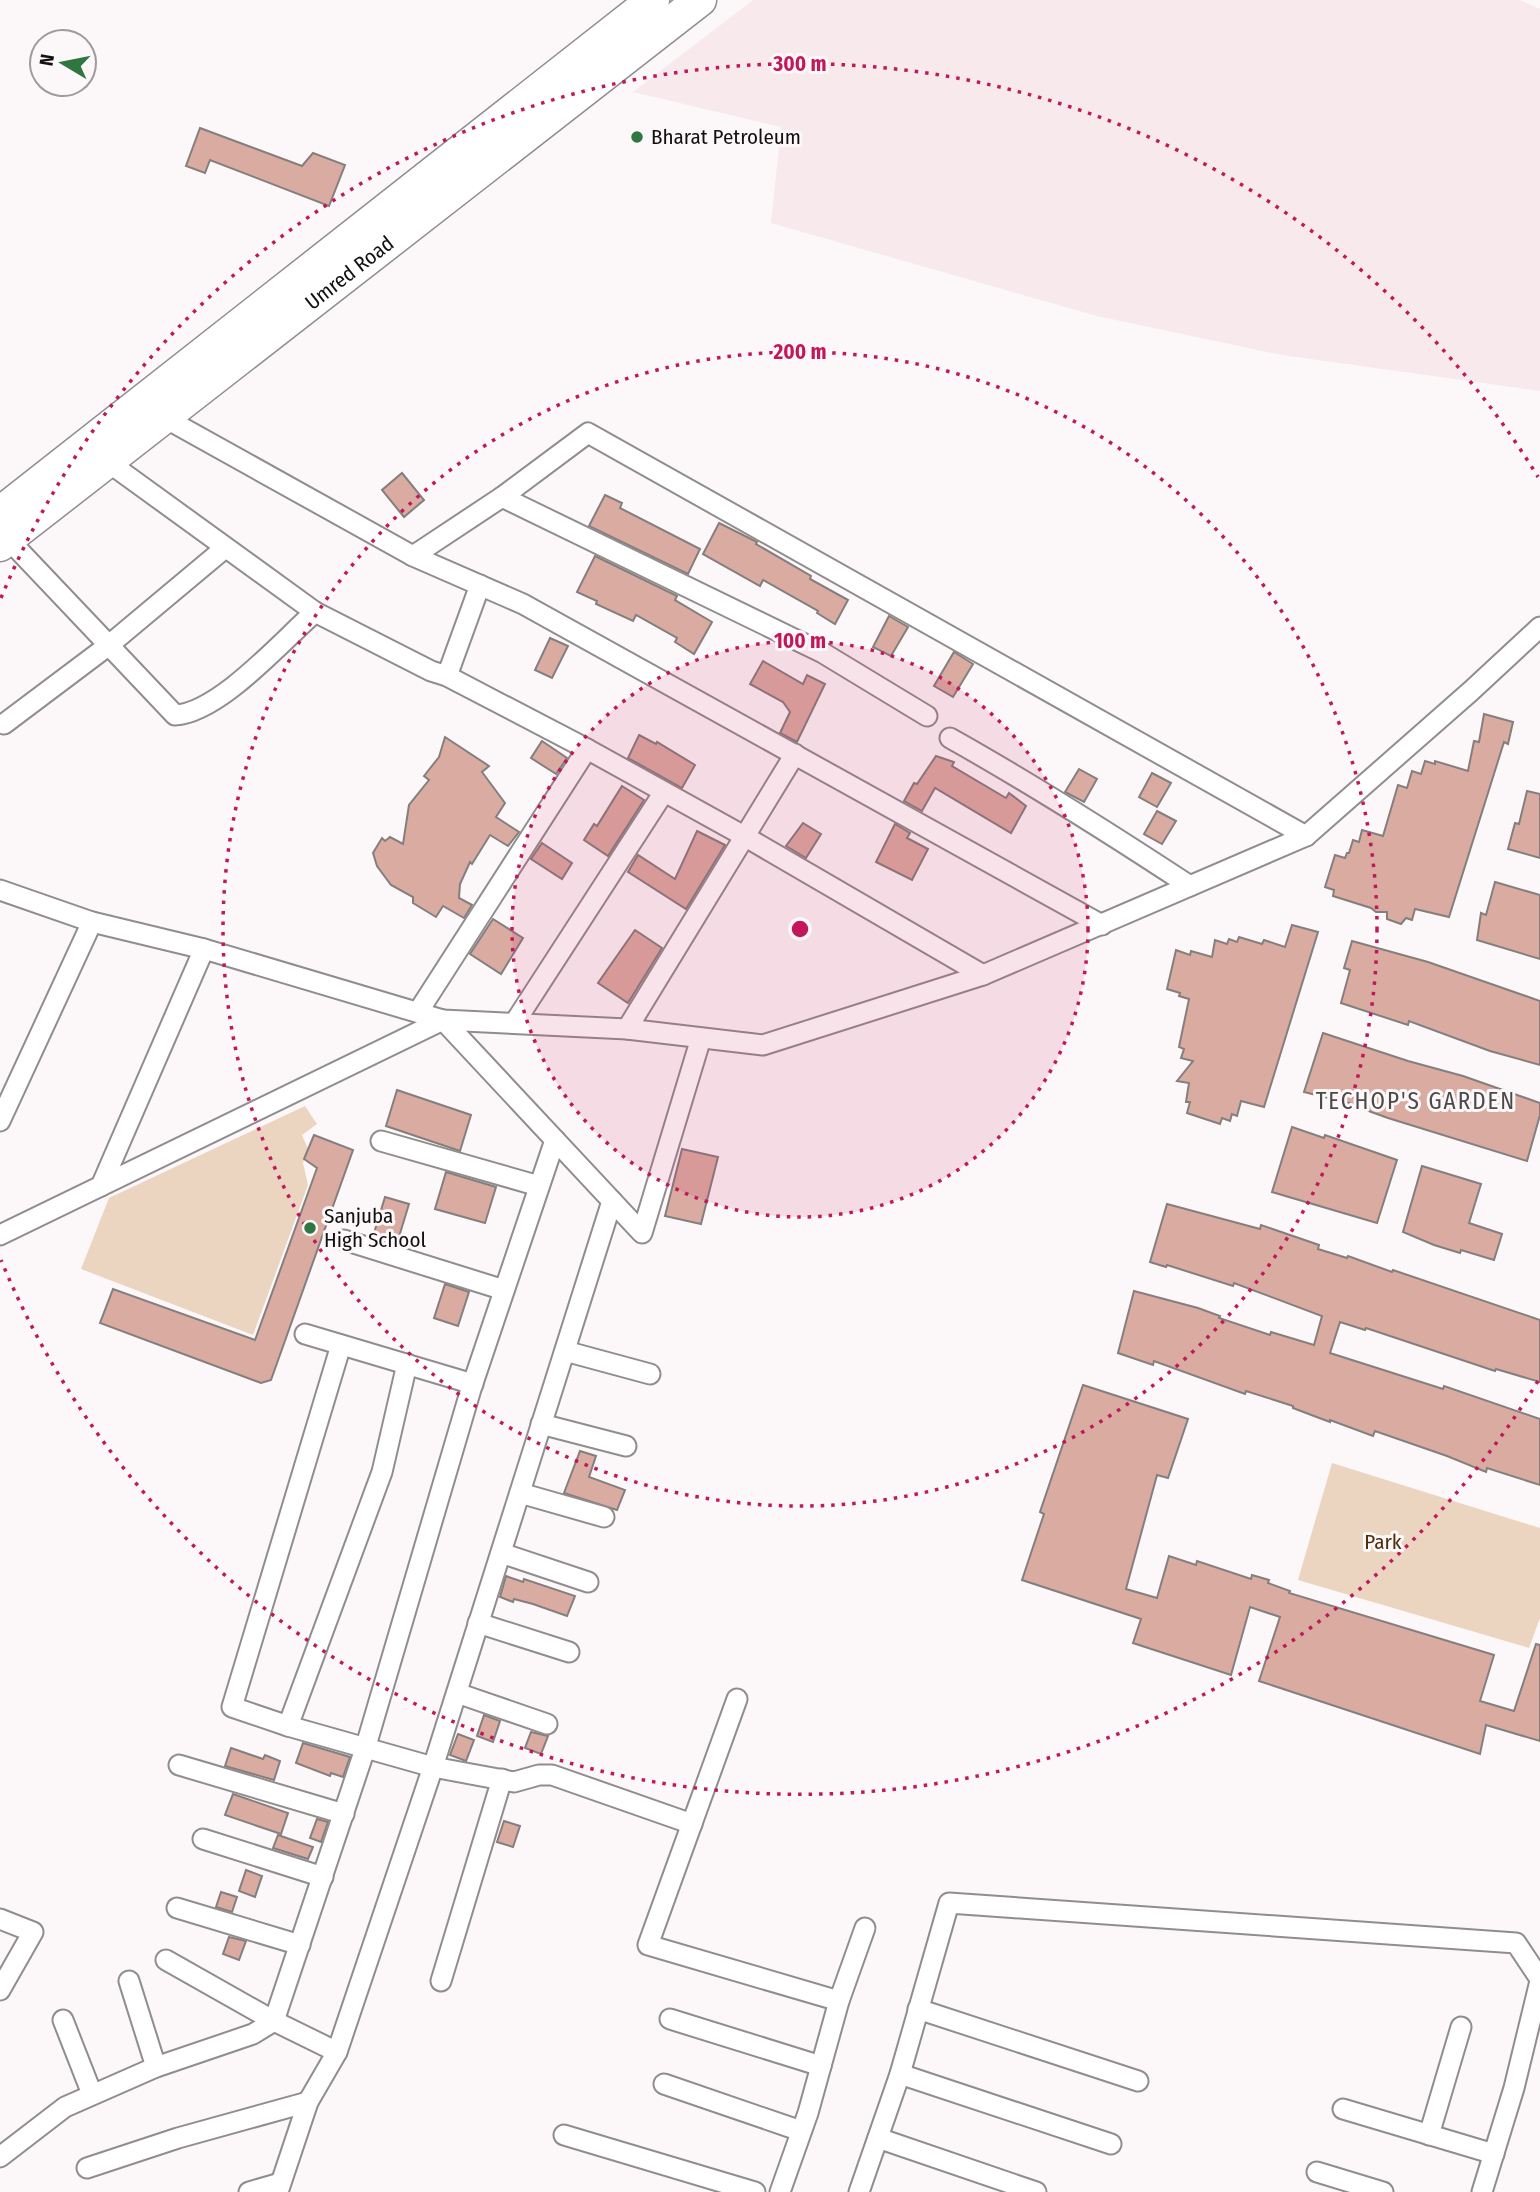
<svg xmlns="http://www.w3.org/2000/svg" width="1540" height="2192" font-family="'Fira Sans Condensed',sans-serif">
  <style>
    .built { fill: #f8eaec }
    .green { fill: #ebd4c0 }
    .building { fill: #daaca1; stroke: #847f7e; stroke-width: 2 }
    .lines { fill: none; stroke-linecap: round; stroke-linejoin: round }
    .minor-casing { stroke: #918d8e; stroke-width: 23 }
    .trunk-casing { stroke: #918d8e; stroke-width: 35 }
    .minor { stroke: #fff; stroke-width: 19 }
    .trunk { stroke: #fff; stroke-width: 32 }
    .ring { fill: none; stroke: #c2185b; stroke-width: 3.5; stroke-dasharray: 3.5 7 }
    .poi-dot { fill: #307641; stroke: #fcf7f8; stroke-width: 2.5 }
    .labels { text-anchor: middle; stroke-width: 6; stroke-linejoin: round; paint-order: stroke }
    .poi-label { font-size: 21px; fill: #121011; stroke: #fcf7f8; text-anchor: start }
    .street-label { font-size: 21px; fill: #121011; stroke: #fcf7f8 }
    .park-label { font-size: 21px; fill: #4f2d09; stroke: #fcf7f8 }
    .neighbourhood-label { font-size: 23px; letter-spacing: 2px; fill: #4d4949; stroke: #fcf7f8 }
    .centre { fill: #c2185b; stroke: #fcf7f8; stroke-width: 3.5 }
    .ring-label { font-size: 21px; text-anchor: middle; font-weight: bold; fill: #c2185b; stroke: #fcf7f8; stroke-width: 6; stroke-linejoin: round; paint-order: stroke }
  </style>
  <rect width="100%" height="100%" fill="#fcf7f8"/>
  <polygon class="built" points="753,0 1520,0 1540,9 1540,391 1282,355 1097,316 771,223 781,127 633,92"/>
  <g class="green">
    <polygon points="305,1106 317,1124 302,1135 308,1149 303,1163 308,1185 253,1335 81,1269 109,1198"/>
    <polygon points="1332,1463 1540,1528 1540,1618 1529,1648 1298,1580"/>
  </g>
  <g class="building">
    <polygon points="200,128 302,166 313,153 345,165 329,206 210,160 205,173 186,166"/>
    <polygon points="402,473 424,500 404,517 382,490"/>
    <polygon points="605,495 622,503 620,508 700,549 688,574 589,526"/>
    <polygon points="719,523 757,542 756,544 811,576 810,579 848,600 835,624 817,613 818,611 763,580 760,586 703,554"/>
    <polygon points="595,556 677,596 675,600 712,622 694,654 675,642 677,638 636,615 633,621 596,604 597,601 577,592"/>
    <polygon points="889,616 908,627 891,656 873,647"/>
    <polygon points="550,638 568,646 552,678 535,670"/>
    <polygon points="954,652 973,664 953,697 934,686"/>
    <polygon points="763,661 803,684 807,675 825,684 797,742 780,733 790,712 783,702 750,684"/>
    <polygon points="1484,714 1513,722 1508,744 1504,742 1449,917 1415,909 1412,920 1406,918 1401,924 1387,919 1387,912 1376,912 1371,908 1333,896 1334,890 1325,887 1335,855 1345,858 1347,853 1349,853 1353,840 1359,842 1362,830 1383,836 1398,785 1407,788 1412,771 1421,774 1425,761 1435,764 1435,761 1468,771 1474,741 1479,742"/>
    <polygon points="639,735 656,744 657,742 695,765 682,788 628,758"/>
    <polygon points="445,737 489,766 482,772 505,803 496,817 519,832 508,846 490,835 472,864 470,862 460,884 459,898 472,905 464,918 443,906 436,917 413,903 413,897 391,885 377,866 373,853 382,838 385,841 390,837 403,844 409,805 429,780 424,776 439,757"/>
    <polygon points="542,741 567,758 556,774 531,758"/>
    <polygon points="936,756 954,762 952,766 1006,798 1009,793 1026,806 1011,833 935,788 922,811 904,801 914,783 917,784"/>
    <polygon points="1079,769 1097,779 1084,802 1065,792"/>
    <polygon points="1152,773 1171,783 1157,807 1139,797"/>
    <polygon points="622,786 644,800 608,856 584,840 594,824 597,826"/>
    <polygon points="1527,791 1540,794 1540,858 1508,849 1515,823 1519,824"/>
    <polygon points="1157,811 1176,821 1162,844 1144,834"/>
    <polygon points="803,823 821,834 806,858 786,846"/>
    <polygon points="895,824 910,833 907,838 909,839 928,849 912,880 876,862"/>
    <polygon points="697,831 725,845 686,909 628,872 638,855 675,879"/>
    <polygon points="542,843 572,863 562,879 531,859"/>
    <polygon points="1495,882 1540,895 1540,959 1477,940 1481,913 1486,915"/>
    <polygon points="493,919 523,938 501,974 470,954"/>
    <polygon points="1292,925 1318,932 1264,1107 1241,1101 1237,1116 1232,1114 1230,1121 1222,1118 1220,1124 1187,1113 1190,1102 1186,1102 1189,1083 1177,1081 1193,1061 1181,1058 1184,1049 1179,1047 1189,999 1179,996 1180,993 1167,989 1176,950 1190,955 1191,951 1212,957 1215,940 1227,944 1229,939 1237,942 1239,937 1262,944 1264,940 1285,947"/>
    <polygon points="635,930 662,948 628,1003 598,983"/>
    <polygon points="1352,941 1428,962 1540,1001 1540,1065 1490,1051 1409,1021 1408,1025 1341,1003 1350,970 1344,968"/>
    <polygon points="1323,1033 1408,1061 1463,1076 1540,1103 1540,1115 1527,1161 1388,1118 1360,1108 1361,1106 1304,1092"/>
    <polygon points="397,1090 471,1115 460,1151 386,1126"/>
    <polygon points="1292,1127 1324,1138 1325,1135 1397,1160 1377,1223 1272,1192"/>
    <polygon points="314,1135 353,1150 271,1380 261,1383 100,1323 113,1289 255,1340 317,1168 304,1159"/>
    <polygon points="682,1149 718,1157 701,1224 665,1216"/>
    <polygon points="1422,1166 1481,1184 1469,1223 1502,1234 1494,1260 1461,1250 1460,1253 1434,1245 1403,1232"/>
    <polygon points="446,1172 496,1187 485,1223 435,1209"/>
    <polygon points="385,1197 409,1204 398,1240 374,1233"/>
    <polygon points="1167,1204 1260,1229 1261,1225 1319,1245 1318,1249 1347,1258 1348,1256 1392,1272 1393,1270 1540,1320 1540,1382 1496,1369 1495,1371 1366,1328 1365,1330 1340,1322 1330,1353 1443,1389 1444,1386 1540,1419 1540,1485 1487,1468 1486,1472 1447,1456 1375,1431 1373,1436 1330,1420 1330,1422 1314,1416 1293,1408 1293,1406 1246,1391 1245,1394 1154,1361 1153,1365 1118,1353 1134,1291 1198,1308 1220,1316 1219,1318 1270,1335 1271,1332 1314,1345 1322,1316 1234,1283 1233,1286 1167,1265 1166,1267 1150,1262"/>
    <polygon points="445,1284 469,1292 458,1326 434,1318"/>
    <polygon points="1083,1385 1188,1419 1168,1478 1157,1475 1126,1589 1157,1598 1169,1556 1196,1565 1197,1561 1251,1579 1252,1575 1269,1580 1268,1583 1290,1591 1289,1593 1494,1655 1480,1701 1514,1711 1536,1644 1540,1645 1540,1741 1486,1725 1480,1754 1259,1681 1280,1617 1250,1607 1231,1675 1133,1643 1141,1619 1022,1580 1044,1514 1040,1512"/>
    <polygon points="580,1451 596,1456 589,1477 625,1490 617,1510 564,1493"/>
    <polygon points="506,1576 523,1582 524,1579 575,1596 567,1616 533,1604 514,1599 513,1602 500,1597"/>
    <polygon points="484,1715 500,1721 493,1742 477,1736"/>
    <polygon points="531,1732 548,1736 541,1754 525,1748"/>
    <polygon points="458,1734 474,1740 466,1761 450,1755"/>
    <polygon points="303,1743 350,1757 343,1777 331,1773 330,1776 296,1763"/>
    <polygon points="231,1748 263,1759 265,1755 280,1761 274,1780 225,1766"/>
    <polygon points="233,1794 288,1813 281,1834 225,1815"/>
    <polygon points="317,1819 328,1822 321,1842 310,1838"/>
    <polygon points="504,1821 520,1826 513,1847 497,1842"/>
    <polygon points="278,1835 313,1847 308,1859 273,1848"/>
    <polygon points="246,1870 262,1876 255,1897 239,1891"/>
    <polygon points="221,1892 237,1897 232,1912 216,1907"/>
    <polygon points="229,1937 246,1941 239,1960 223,1954"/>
  </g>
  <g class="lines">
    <g class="minor-casing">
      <g id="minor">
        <polyline points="165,418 413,556"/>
        <polyline points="108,462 315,612 431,671 447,676 587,749 744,836 983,975"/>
        <polyline points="502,497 588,433 1306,836"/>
        <path d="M8,539L175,715C219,713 282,641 315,612"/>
        <polyline points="447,676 480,585"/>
        <polyline points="927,716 823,653 502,497 413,556 523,604 1102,925"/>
        <polyline points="4,724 109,645 225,548"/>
        <path d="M950,738C1032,784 1111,834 1190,886"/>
        <polyline points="0,890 92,922 204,949 443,1020 627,1029 763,1045 983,975 1306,836 1471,691 1540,627"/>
        <polyline points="418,1012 587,749"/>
        <polyline points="443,1020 642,1233 701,1038"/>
        <polyline points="515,1022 664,792"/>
        <polyline points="627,1029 795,754"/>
        <polyline points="0,1121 92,922"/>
        <polyline points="381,1141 539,1186"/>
        <polyline points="101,1186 204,949"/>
        <polyline points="0,1235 443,1020"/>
        <polyline points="344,1240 504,1290"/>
        <polyline points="305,1334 473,1384"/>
        <polyline points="565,1351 650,1374"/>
        <polyline points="407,1364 382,1472 288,1726 433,1767 514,1782 539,1775 552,1775 692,1824"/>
        <polyline points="541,1424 626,1446"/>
        <polyline points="520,1493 604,1517"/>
        <polyline points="501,1553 588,1582"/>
        <polyline points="478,1623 569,1652"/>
        <polyline points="457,1693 547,1724"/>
        <polyline points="737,1699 648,1945 839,2001 808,2113 780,2192"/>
        <polyline points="288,1726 232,1707 341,1345"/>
        <polyline points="179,1765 344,1814"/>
        <polyline points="203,1839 323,1877"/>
        <polyline points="177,1908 300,1945"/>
        <polyline points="0,1919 33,1932 0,1990"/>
        <polyline points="166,1960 274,2021 337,2052"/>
        <polyline points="129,1981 156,2067"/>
        <polyline points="441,1981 502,1779"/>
        <polyline points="839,2001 865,1928"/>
        <polyline points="918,2009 1138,2081"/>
        <polyline points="670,2019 821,2066"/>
        <polyline points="63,2020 92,2094"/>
        <polyline points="900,2074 949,1903 1516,1943 1540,1979"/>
        <polyline points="664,2084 801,2131"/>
        <polyline points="1343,2109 1494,2154"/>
        <polyline points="564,2135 755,2192"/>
        <polyline points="1429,2135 1461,2027"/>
        <polyline points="878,2138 1036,2192"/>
        <polyline points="0,2157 65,2107 156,2067 253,2034 274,2021 365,1749 471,1389 555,1140"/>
        <polyline points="87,2168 178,2138 308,2102"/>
        <polyline points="1317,2172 1383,2192"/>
        <polyline points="249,2192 280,2183"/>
        <polyline points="278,2192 308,2102 337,2052 433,1767 612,1201"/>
        <polyline points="859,2192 900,2074 1111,2144"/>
        <polyline points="1482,2192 1514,2088 1540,1981"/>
      </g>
    </g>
    <g class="trunk-casing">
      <g id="trunk">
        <polyline points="0,513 653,0"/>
        <path id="s1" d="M0,545L700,0"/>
      </g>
    </g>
    <use href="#minor" class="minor"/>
    <use href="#trunk" class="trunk"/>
  </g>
  <circle cx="800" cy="929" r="288" fill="#c2185b" fill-opacity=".12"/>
  <g class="ring">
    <circle cx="800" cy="929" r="288"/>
    <circle cx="800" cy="929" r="577"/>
    <path d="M1538 1381A865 865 0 0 1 1 1260M1 598A865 865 0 0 1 1538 477"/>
  </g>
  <g class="poi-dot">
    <circle cx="637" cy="137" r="7"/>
    <circle cx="310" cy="1228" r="7"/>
  </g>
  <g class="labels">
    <g class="poi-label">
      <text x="651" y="144">Bharat Petroleum</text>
      <text x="324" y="1223">Sanjuba<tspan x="324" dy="24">High School</tspan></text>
    </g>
    <g class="street-label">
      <text dy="7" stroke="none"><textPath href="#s1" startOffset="443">Umred Road</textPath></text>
    </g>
    <g class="park-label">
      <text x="1383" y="1549">Park</text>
    </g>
    <g class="neighbourhood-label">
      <text x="1416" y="1109">TECHOP'S GARDEN</text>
    </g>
  </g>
  <circle cx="800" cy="929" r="10" class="centre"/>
  <g class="ring-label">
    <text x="800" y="71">300 m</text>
    <text x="800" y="359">200 m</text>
    <text x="800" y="648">100 m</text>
  </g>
  <g transform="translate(63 63) rotate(280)"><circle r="33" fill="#fcf7f8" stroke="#9e9b9c" stroke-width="2"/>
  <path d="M0-5L12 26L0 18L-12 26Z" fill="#307641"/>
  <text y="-10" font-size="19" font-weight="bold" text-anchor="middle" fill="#121011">N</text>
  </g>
</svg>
